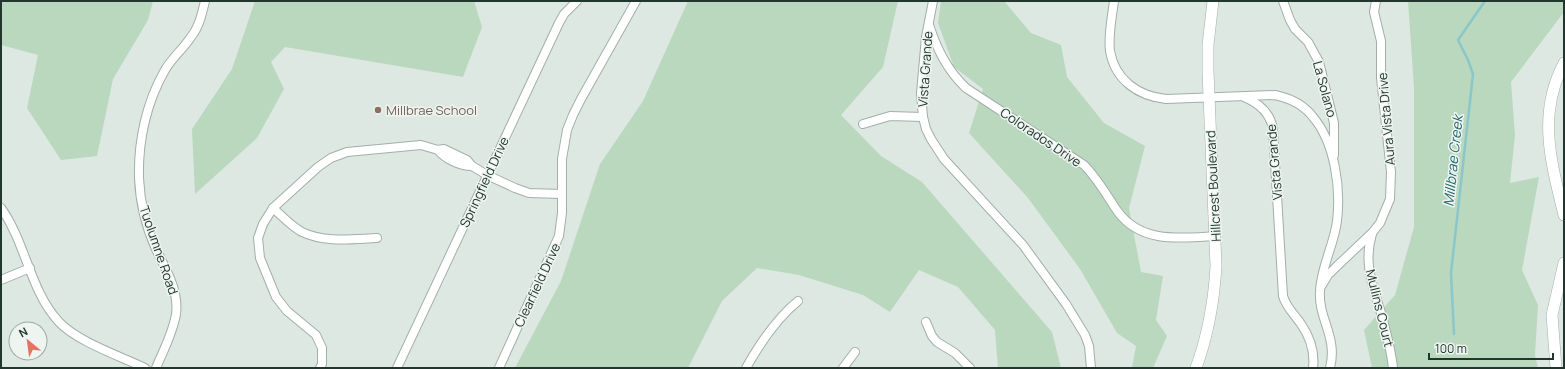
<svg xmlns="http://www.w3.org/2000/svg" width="1565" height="369" font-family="Manrope,sans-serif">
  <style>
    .green { fill: #b9d8be }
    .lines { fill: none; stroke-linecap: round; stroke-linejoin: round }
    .stream { stroke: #8bc6c9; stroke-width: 2.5 }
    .minor-casing { stroke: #a2afa9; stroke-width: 10 }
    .tertiary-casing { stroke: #a2afa9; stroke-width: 12 }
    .minor { stroke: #fff; stroke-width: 8 }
    .tertiary { stroke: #fff; stroke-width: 11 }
    .education-dot { fill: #8d6e63; stroke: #eef5f1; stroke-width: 1.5 }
    .labels { text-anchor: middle; stroke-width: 3; stroke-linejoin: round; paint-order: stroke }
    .street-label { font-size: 13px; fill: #21362e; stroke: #eef5f1 }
    .education-label { font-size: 13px; fill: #785e54; stroke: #eef5f1; text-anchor: start }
    .water-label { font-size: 14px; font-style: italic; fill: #22676c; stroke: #eef5f1 }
  </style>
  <rect width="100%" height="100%" fill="#dee8e3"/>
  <g class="green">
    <polygon points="1,1 153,1 148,20 113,79 97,156 61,160 27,108 38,55 1,45"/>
    <polygon points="255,1 474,1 482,27 463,77 285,47 271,62 284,89 257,138 195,194 192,129 232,69"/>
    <polygon points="688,1 898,1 883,67 841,115 881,156 922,182 1052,332 1061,368 998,368 995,330 958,287 919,270 890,312 863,295 799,275 757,268 722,301 688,368 515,368 561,281 600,164 643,101"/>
    <polygon points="941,1 1004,1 1031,33 1061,45 1067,77 1104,123 1145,146 1129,208 1141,272 1163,276 1156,320 1167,336 1153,368 1132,368 1136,346 1117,333 1080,269 1028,198 969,133 983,89 954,67 938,23"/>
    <polygon points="1408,1 1564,1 1564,12 1511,82 1515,135 1510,183 1539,177 1522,270 1538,305 1535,355 1538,368 1372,368 1364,330 1395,295 1414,227 1414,88"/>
  </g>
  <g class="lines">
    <polyline class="stream" points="1454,334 1451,273 1473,74 1468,60 1458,40 1485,1"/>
    <g class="minor-casing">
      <g id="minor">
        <polyline points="933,1 926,37 921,93 923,117 926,129 931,139 944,159 1023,245 1066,304 1085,335 1089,346 1091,368"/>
        <path d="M1114,1C1112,17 1108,35 1110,51C1115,80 1138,96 1166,99L1275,95C1289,98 1304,105 1313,117C1335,143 1341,188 1337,221C1334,245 1321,267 1320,291C1318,319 1338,337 1330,368"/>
        <polyline points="1283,1 1290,20 1295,29 1308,42 1319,62 1334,123 1334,155"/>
        <path d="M929,25C937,49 947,70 966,88L1084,165C1098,179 1107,196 1118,212C1142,244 1181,238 1216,236"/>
        <path d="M1244,97C1259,103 1270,112 1273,129L1283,296C1286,307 1294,314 1301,324C1310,337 1315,352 1313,368"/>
        <polyline points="863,124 890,116 923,117"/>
        <path d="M438,150C445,159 460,166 472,166"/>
        <path d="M1,208C26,243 30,291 59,322C78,342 120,356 145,368"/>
        <path d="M273,208C282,216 291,226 302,232C325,243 352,239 377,238"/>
        <path d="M1372,234C1363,262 1373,287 1381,313C1386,331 1391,349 1393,368"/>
        <polyline points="1,280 30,268"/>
        <polyline points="1322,285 1328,275 1336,267 1372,233 1380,223 1390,199 1391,172 1381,78 1381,41 1374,12 1376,1"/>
        <polyline points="926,322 932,336 937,342 955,353 970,368"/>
        <path d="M156,368C163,351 173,333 176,314C179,290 166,270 156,249C146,227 140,203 139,178C138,142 146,103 165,70C172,58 183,49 191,37C199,27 202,14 205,1"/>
        <polyline points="320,368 322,364 322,348 316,335 287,311 276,297 260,258 258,238 263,224 273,208 318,167 331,158 347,152 421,145 438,150 444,149 467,160 472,166 487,175 515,188 529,193 562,194"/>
        <polyline points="397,368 559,23 564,14 577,1"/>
        <polyline points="499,368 559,236 562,213 562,159 567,130 573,115 581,99 636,1"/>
        <path d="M746,368C760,343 776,319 798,301"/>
        <polyline points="843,368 855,352"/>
      </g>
    </g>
    <g class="tertiary-casing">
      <g id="tertiary">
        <path d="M1564,63C1537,114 1551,162 1564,215"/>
        <path d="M1196,368C1208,335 1214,302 1216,266L1208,71V45L1213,1"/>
        <polyline points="1556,368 1552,315 1564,263"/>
      </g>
    </g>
    <use href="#minor" class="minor"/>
    <use href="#tertiary" class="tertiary"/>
  </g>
  <circle class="education-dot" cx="378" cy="110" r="4"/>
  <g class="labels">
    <g class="street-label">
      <text transform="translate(925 69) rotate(-86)" y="5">Vista Grande</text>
      <text transform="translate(1325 89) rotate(75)" y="5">La Solano</text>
      <text transform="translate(1386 119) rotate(-95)" y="5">Aura Vista Drive</text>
      <text transform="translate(1041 137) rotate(34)" y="5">Colorados Drive</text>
      <text transform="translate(1274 162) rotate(-95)" y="5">Vista Grande</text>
      <text transform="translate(484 182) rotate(-65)" y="5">Springfield Drive</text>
      <text transform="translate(1213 186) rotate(-93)" y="5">Hillcrest Boulevard</text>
      <text transform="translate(159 250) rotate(71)" y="5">Tuolumne Road</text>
      <text transform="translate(537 285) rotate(-65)" y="5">Clearfield Drive</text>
      <text transform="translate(1380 308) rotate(76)" y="5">Mullins Court</text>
    </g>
    <g class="education-label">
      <text x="386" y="115">Millbrae School</text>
    </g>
    <g class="water-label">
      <text transform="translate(1453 161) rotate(-84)" y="5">Millbrae Creek</text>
    </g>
  </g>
  <rect width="1565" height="369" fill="none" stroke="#21362e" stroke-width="4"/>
  <g transform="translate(28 341) rotate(331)"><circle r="19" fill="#eef5f1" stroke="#9ca9a3"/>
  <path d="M0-3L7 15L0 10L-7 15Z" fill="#e47361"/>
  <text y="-6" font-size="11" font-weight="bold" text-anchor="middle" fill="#21362e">N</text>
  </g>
  <path d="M1429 353v6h124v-6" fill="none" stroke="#21362e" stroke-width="2"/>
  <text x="1435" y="353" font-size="12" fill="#21362e" stroke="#eef5f1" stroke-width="3" paint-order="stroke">100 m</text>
</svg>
